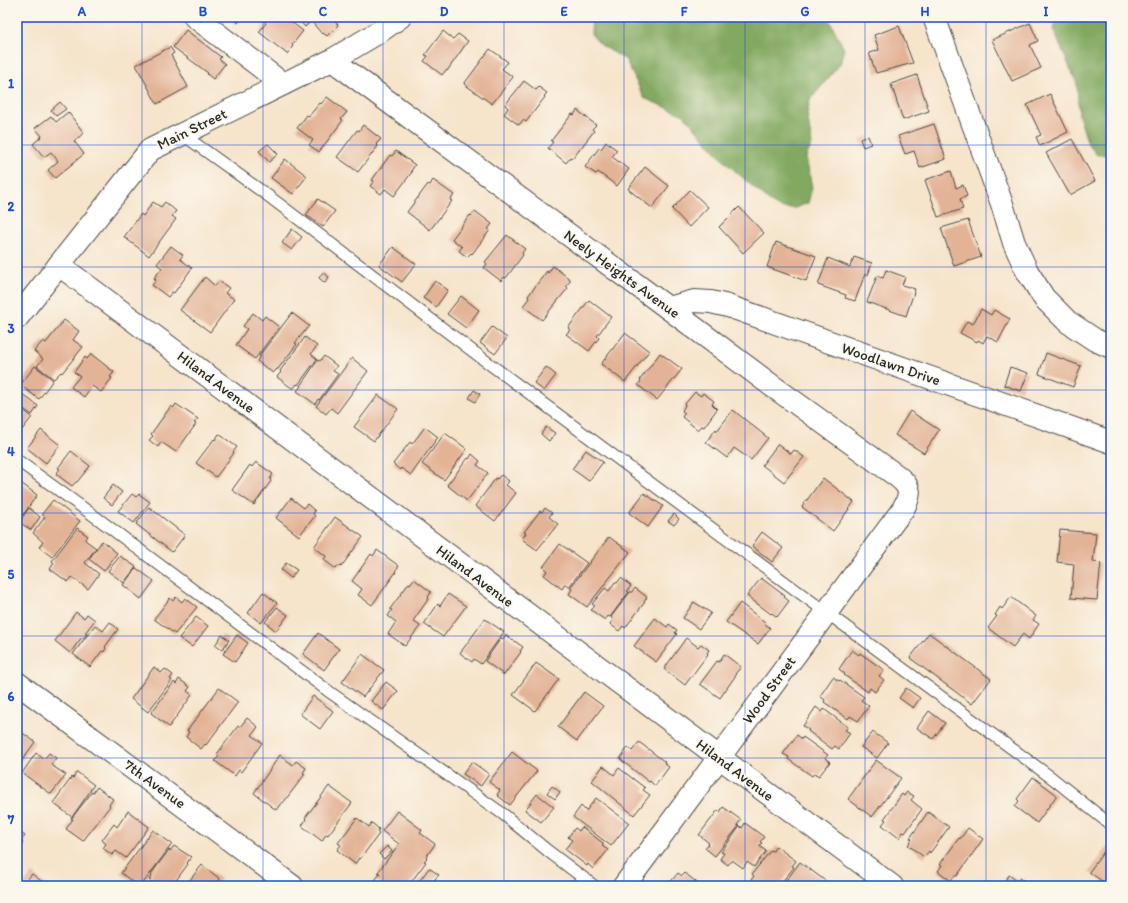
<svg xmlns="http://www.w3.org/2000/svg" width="1128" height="903" font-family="Itim,sans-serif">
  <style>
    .forest { fill: #82a960; stroke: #566a46 }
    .building { fill: #e3b396 }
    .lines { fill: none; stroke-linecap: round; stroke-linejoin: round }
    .lane-casing { stroke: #494743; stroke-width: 13 }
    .street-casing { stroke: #494743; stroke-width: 24 }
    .lane { stroke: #fff; stroke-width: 11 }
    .street { stroke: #fff; stroke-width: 22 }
    .grid { fill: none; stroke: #1d4ed8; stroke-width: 1; stroke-opacity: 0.55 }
    .labels { text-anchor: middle; stroke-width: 3.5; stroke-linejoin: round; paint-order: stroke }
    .street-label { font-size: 15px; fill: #2b2b2b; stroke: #fbf7ec }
    .neatline { fill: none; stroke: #1d4ed8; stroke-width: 1.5 }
    .grid-label { font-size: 13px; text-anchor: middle; font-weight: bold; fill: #1d4ed8 }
  </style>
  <rect width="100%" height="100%" fill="#fbf7ec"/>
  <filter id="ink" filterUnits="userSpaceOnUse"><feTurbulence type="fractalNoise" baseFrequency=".025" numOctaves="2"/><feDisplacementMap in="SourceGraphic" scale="8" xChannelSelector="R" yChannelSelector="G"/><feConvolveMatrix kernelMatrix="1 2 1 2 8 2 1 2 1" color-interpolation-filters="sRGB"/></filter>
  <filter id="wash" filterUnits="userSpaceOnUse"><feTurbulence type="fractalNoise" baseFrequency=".012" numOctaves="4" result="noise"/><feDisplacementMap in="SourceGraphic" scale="16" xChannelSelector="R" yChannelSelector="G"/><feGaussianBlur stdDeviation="0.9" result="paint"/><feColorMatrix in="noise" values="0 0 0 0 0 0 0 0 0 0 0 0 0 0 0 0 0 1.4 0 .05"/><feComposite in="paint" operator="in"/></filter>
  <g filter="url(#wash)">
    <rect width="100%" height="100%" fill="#f6e4cb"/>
    <g class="forest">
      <polygon points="592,17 828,17 844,49 840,64 810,100 807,114 812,144 806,157 812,188 808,203 795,208 781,208 769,201 723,160 684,115 644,98 626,60 601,45 591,34"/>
      <polygon points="1056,17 1111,17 1111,154 1097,155 1088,144 1079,116 1077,84 1053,29"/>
    </g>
    <g id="blocks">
      <g class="building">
        <polygon points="231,17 243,17 238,23"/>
        <polygon points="260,17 285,17 303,31 292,45 293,46 287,54 259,32 266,23"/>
        <polygon points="296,17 332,17 338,25 327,36 323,33 322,34 311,21 305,27"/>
        <polygon points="1030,23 1038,41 1030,45 1041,68 1012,81 992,40"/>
        <polygon points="899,26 913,63 876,73 869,53 879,50 874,35"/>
        <polygon points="186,30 221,57 219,59 225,64 213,79 207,74 208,73 173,47"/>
        <polygon points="443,31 453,39 458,34 468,41 447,71 446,70 442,75 424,61 428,56 425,55"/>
        <polygon points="170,47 174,53 171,55 188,87 157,104 136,65"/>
        <polygon points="490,49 508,62 502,69 513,77 492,104 464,84"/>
        <polygon points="917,75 929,111 903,120 891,84"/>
        <polygon points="524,81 536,90 539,87 547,93 544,96 545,97 526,122 523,120 519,125 504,114 508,108 505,105"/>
        <polygon points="1050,94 1068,132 1040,146 1036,137 1041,135 1027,105"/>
        <polygon points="327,97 347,112 341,119 343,120 319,152 309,145 313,140 297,128 307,115 309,116 320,103 321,104"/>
        <polygon points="60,102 66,109 56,116 51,110"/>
        <polygon points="577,110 596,125 592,129 594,131 573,158 571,157 566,163 548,148 553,142 551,141 572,114 574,115"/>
        <polygon points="68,112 84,133 74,141 84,154 55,178 48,170 58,161 51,152 44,157 33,144 42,136 35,128 51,116 56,122"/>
        <polygon points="934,124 946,159 920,168 914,151 905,154 898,136"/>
        <polygon points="363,125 381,139 376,144 378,146 358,172 337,157 357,130 359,131"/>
        <polygon points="868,136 871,144 863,147 860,139"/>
        <polygon points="1072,139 1095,181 1070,195 1046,153"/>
        <polygon points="606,142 617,150 612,157 629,169 617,186 598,172 596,174 585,167 599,148 601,149"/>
        <polygon points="268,144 278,154 269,162 259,151"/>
        <polygon points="396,151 415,165 411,171 412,172 394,196 385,189 381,194 370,186 374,181 372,180 390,155 392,156"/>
        <polygon points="285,159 307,176 293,194 271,178"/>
        <polygon points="645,167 669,186 652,208 628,189"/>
        <polygon points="951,171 956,188 963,185 967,196 960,199 963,209 938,217 925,180"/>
        <polygon points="433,180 454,195 450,200 452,201 430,230 407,212 428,184 430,185"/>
        <polygon points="690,190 708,207 689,227 672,209"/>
        <polygon points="318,199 335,211 323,227 306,215"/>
        <polygon points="153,202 161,207 165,202 176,211 172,216 176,219 149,256 124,237 141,214 143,216"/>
        <polygon points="739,207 764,233 743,253 719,227"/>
        <polygon points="475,211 492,224 488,229 490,230 472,254 471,253 467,257 459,251 462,247 452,239 470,215 471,216"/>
        <polygon points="968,220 981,257 954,266 941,228"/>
        <polygon points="292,229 302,237 292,250 282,243"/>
        <polygon points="507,235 525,249 522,253 523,255 506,278 504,277 501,281 484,268 487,264 485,262"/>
        <polygon points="776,242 816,256 806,281 767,267"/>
        <polygon points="171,246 183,255 180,259 192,268 174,293 172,292 168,297 152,285 156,280 154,278 162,268 157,264"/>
        <polygon points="393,247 416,264 402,282 379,265"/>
        <polygon points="854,257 872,263 868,275 865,274 855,301 845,298 846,295 818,285 828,258 850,267"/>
        <polygon points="553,266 571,280 566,286 568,288 542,320 523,306 529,298 528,296 547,271 548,273"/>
        <polygon points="886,270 905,277 902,285 915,289 906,316 867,302 877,276 883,278"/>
        <polygon points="323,272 329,277 325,283 319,278"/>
        <polygon points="205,277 215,286 219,281 229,288 225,293 234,299 210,332 180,310"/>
        <polygon points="435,281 448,290 436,307 423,298"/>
        <polygon points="461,296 479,310 466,328 447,314"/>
        <polygon points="589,300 611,317 597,336 599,338 589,351 566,334 570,330 568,328"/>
        <polygon points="981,309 991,315 994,310 1010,319 998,342 987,336 983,343 978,340 977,342 960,333 967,321 973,324"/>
        <polygon points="253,313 262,320 265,316 279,327 255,359 236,345 247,329 243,326"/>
        <polygon points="292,313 309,326 295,343 297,344 278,369 277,369 273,373 257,361 261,356 259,356"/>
        <polygon points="64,320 79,331 73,340 83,347 62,373 61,372 54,379 37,366 43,359 34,351 43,341 46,343"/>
        <polygon points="492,327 507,338 495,354 480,343"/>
        <polygon points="625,333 649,351 625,382 601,364"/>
        <polygon points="305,337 317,346 311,354 317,359 298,385 297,384 293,389 277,377 281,372 280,371"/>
        <polygon points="660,353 682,369 657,400 638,385 641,381 640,380"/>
        <polygon points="1046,353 1081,366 1073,387 1039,374"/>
        <polygon points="91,354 114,372 110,377 112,378 101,392 92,386 84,397 71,387 80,376 74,372 85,357 87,359"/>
        <polygon points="324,356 337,366 333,371 338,374 319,400 318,399 315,404 297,391 301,386 300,386 318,360 320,361"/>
        <polygon points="352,358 368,371 337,413 331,408 326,414 316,406"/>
        <polygon points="35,366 53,380 39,399 20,385"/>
        <polygon points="546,367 556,375 544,391 534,383"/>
        <polygon points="1010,367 1028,373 1021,391 1004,385"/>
        <polygon points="17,390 38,406 32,415 17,404"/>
        <polygon points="474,390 480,394 475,402 469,398"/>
        <polygon points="695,392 701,396 703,393 714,401 712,404 717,409 704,427 702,426 698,430 682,417 685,413 682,411 685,405 684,405"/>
        <polygon points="378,395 398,409 374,441 354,427"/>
        <polygon points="176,404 198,419 194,423 196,424 176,452 161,442 158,447 149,440 153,436 151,434 171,406 173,408"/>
        <polygon points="17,405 32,417 21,431 17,428"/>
        <polygon points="733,410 768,438 751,460 734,448 727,458 706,442 716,429 717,431"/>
        <polygon points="910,411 939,430 924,453 895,435"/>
        <polygon points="425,427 438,437 411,475 401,468 400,470 393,464 410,442 412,444"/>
        <polygon points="546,427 555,433 549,441 541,434"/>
        <polygon points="41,430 60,445 46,463 27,448"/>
        <polygon points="445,433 467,449 444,480 422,464"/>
        <polygon points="219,434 237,447 233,452 234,453 216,477 196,463 214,439 215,440"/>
        <polygon points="778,444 791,454 794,450 804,457 784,482 762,465"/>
        <polygon points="586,450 603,462 589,481 572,469"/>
        <polygon points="71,451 90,466 77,482 76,482 72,486 56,474 60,469 58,468"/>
        <polygon points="472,454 480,461 477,465 488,473 467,501 447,485 468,458 469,459"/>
        <polygon points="256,462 273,474 270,479 271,481 254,505 232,490 250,465 252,467"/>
        <polygon points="501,475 509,481 506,485 516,493 495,521 475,506 496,478 497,479"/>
        <polygon points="823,478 854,502 833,531 802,507"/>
        <polygon points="17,480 37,495 23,515 17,510"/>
        <polygon points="113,485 122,492 112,505 103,498"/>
        <polygon points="644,493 663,506 648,527 629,513"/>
        <polygon points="132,494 136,497 139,494 150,502 134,523 118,511"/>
        <polygon points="291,498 304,508 307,504 315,511 313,514 315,516 299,536 276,518"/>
        <polygon points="53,500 80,521 52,557 39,547 43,542 33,533 45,517 42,514"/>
        <polygon points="149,507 185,535 172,552 136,524"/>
        <polygon points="29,508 40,517 31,530 19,522"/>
        <polygon points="545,508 552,513 549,517 558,524 537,550 522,539 526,533 524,532 540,511 542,512"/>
        <polygon points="674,514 679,519 674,525 668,521"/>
        <polygon points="335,517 363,537 341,567 339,565 336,569 324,560 326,556 314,547"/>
        <polygon points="77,528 88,536 85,540 96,548 85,563 99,574 88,589 72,577 68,582 50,569 54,563 52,561"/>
        <polygon points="1060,530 1096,533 1093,562 1101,563 1097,600 1071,598 1074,564 1057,562"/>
        <polygon points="762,532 783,548 772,562 752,546"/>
        <polygon points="609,537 630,552 587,607 569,594 572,589 570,588"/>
        <polygon points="102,541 117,553 104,571 89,559"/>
        <polygon points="560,544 587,563 569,587 565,584 562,589 544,575 547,571 543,567"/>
        <polygon points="377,550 399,566 395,571 396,572 372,605 358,595 362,589 352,581 371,554 373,556"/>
        <polygon points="120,556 136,567 124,583 108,571"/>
        <polygon points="286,563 297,570 291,578 281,570"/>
        <polygon points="136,568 154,581 141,599 123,585"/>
        <polygon points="621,578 631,586 627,591 629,592 610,617 608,616 605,620 591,610 595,606 592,604 605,588 609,591 615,582 617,583"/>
        <polygon points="761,578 785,596 784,597 789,601 777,617 772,613 771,614 747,596"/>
        <polygon points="414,579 431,592 428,597 429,598 413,621 420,626 405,646 388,634 396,622 388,616 392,610 390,609 409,583 410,584"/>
        <polygon points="635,588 647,597 644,602 645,602 625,628 623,626 619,631 610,624 613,620 611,617 630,592 632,592"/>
        <polygon points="263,592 277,603 261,623 248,613"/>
        <polygon points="448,594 466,606 443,637 424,624 438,604 440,606"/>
        <polygon points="176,597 182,602 185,598 197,607 175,634 154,619 170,598 173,601"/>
        <polygon points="1011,597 1036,616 1033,620 1039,624 1029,639 1023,634 1013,647 988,628 997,616 995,615 1000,607 1002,609"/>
        <polygon points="694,602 711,613 699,629 683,618"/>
        <polygon points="740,603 765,622 764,623 770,628 758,644 726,622"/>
        <polygon points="277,607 288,615 276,631 265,622"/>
        <polygon points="76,612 84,618 87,614 95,620 85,633 87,634 83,638 82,637 70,653 55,641"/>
        <polygon points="196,617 208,626 192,647 179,638"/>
        <polygon points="655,618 667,627 669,624 677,630 675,633 677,634 656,662 634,646"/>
        <polygon points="485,619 504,632 481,664 474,659 472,662 460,653"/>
        <polygon points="110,622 118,629 105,647 106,648 104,652 102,651 90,667 73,654 95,625 103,631"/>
        <polygon points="318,633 339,649 324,670 303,654"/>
        <polygon points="929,633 991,679 972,704 910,658"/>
        <polygon points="222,635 229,640 222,650 215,645"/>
        <polygon points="237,635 248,643 235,662 223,654"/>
        <polygon points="506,635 523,647 520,651 521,652 504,675 485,661 501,638 503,639"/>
        <polygon points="686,638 698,647 701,644 709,650 707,653 708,654 685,685 664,669"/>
        <polygon points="852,650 859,655 860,653 884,670 879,676 884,680 875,692 870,688 868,692 844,675 845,674 839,669"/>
        <polygon points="362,654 384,670 363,697 342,682"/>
        <polygon points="724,654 741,667 735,674 736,675 720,698 700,684 717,661 719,662"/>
        <polygon points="536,663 559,679 535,711 513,695"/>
        <polygon points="154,667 161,673 165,669 173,675 170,679 172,680 148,712 131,699"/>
        <polygon points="833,677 839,681 840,680 864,697 861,700 869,706 858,721 850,716 848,719 824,702 825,700 820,696"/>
        <polygon points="179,679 190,687 187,691 192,695 169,727 151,713 174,682 176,684"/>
        <polygon points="386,682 398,691 383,710 371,701"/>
        <polygon points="219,688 238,702 206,745 205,744 201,749 186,737 189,732 187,731"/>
        <polygon points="906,688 920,698 913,708 899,698"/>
        <polygon points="584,692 603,706 577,741 558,727"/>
        <polygon points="313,696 333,711 320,729 300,714"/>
        <polygon points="816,707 822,712 824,709 848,727 845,730 850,733 839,749 835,746 832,749 808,731 809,730 803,726"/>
        <polygon points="929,711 945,723 933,739 917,728"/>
        <polygon points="247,718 258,727 252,735 262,743 241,772 239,770 235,776 215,761 219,756 217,754 238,726 240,727"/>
        <polygon points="20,731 35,742 17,767 17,735"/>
        <polygon points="873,732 888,743 877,758 861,747"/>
        <polygon points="797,735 802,739 803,737 828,755 825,758 830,762 819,776 814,773 812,776 788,759 789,757 783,754"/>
        <polygon points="639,742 665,762 664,763 669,767 655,786 650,781 649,782 620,759 628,747 632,751"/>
        <polygon points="512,752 537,771 510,805 497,795 500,790 489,782"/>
        <polygon points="36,753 44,759 49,753 56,758 51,765 66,775 51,794 22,773"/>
        <polygon points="280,755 293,765 296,761 306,768 303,773 305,774 283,803 282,802 276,810 254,793"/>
        <polygon points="876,760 901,778 872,817 848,799"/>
        <polygon points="472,762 489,774 481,786 463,774"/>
        <polygon points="603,766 614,775 619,768 645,788 643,790 650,795 634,815 592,781"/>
        <polygon points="77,772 94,785 90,790 91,790 72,817 53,803 72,777 73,778"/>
        <polygon points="1033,777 1057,795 1037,823 1015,807 1019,801 1017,799"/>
        <polygon points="329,786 352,803 328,835 326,834 322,841 302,826 306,819 305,818"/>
        <polygon points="552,786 560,792 555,799 547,793"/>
        <polygon points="97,787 113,799 109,805 110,806 83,841 66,829 73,819 71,819 92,792 93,793"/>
        <polygon points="907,792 914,796 911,800 922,809 905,833 903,832 899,838 882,825 886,820 884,819 902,794 904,796"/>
        <polygon points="537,794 554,807 541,822 525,810"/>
        <polygon points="596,798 629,823 611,846 573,817 581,806 586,811"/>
        <polygon points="723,807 741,820 737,825 739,826 715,856 705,848 709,843 699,835 718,810 720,812"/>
        <polygon points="128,811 149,827 126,858 116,851 112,855 103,848 106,844 102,840 114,824 117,827"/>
        <polygon points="397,811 422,830 420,833 435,844 426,857 427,858 424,861 426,862 408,886 384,886 375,880 380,874 378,872 399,844 382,831"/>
        <polygon points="928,812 949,827 930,853 929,851 924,857 908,845 912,839 910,838"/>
        <polygon points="357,818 369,827 372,823 379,829 377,832 379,834 360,859 359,858 355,864 337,850 341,845 338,843"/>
        <polygon points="745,823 764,837 760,842 762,843 759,846 766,851 754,867 747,862 743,868 732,860 728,865 720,859 724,853 721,852 740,826 742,828"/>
        <polygon points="582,827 604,844 602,846 608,850 593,869 588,864 587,866 565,849 572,840 568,837 575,828 579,831"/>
        <polygon points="968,828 983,839 957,876 955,875 951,881 938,871 942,865 940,864 959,838 960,839"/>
        <polygon points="17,830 25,836 21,841 23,842 17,850"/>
        <polygon points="153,830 172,844 141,886 138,886 121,873"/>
        <polygon points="1111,842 1111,886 1109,886 1089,872"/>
        <polygon points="174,846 191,857 187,863 188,864 172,886 166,886 161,882 157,886 149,880 152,876 151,874 169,850 170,851"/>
        <polygon points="387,846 392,851 384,859 379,854"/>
        <polygon points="776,846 796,861 792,866 794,867 779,886 768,886 765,884 763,886 758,886 751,880 754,876 752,874 771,850 773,851"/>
        <polygon points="800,862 827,882 824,886 782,886"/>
        <polygon points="202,865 220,879 217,886 185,886"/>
        <polygon points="429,868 439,875 434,880 442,886 416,886"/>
        <polygon points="678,873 682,876 685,873 701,886 667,886"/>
        <polygon points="32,874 48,886 22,886"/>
        <polygon points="1009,875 1017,881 1020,878 1028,884 1026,886 1001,886"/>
      </g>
    </g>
  </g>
  <g filter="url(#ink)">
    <use href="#blocks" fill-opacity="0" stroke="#494743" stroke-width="1"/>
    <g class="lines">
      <g class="lane-casing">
        <g id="lane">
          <polyline points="182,134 267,195 491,365 725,538 1052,778 1111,825"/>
          <polyline points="17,460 97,518 331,693 503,814 548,851 594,886"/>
        </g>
      </g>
      <g class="street-casing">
        <g id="street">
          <polyline points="195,17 283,84"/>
          <polyline points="934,17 1002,204 1014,243 1027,271 1044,298 1068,322 1095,340 1111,347"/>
          <path d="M332,60L668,308L771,385L897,476C911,487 912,493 903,509L624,886"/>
          <polyline points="59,265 892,886"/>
          <polyline points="668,308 694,301 711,302 728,306 1111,442"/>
          <polyline points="17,318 150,150 332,60 379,32 400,17"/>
          <polyline points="17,683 292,886"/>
        </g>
      </g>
      <use href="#lane" class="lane"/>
      <use href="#street" class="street"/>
    </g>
  </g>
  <path class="grid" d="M142,17V886M263,17V886M383,17V886M504,17V886M624,17V886M745,17V886M865,17V886M986,17V886M17,145H1111M17,267H1111M17,390H1111M17,513H1111M17,636H1111M17,758H1111"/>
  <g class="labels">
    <g class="street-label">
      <text transform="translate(192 129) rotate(-26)" y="5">Main Street</text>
      <text transform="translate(622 274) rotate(36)" y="5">Neely Heights Avenue</text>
      <text transform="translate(891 364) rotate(19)" y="5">Woodlawn Drive</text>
      <text transform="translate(216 382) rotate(37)" y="5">Hiland Avenue</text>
      <text transform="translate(475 576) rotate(37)" y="5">Hiland Avenue</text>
      <text transform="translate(769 690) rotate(-54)" y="5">Wood Street</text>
      <text transform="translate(735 770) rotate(37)" y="5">Hiland Avenue</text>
      <text transform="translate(155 784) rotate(36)" y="5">7th Avenue</text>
    </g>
  </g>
  <rect width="1128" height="903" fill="none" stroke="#fbf7ec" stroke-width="44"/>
  <rect x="22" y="22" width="1084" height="859" class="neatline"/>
  <g class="grid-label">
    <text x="82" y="16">A</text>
    <text x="203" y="16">B</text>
    <text x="323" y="16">C</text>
    <text x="444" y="16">D</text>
    <text x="564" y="16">E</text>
    <text x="684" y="16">F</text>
    <text x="805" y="16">G</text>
    <text x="925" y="16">H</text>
    <text x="1046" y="16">I</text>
    <text x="11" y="88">1</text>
    <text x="11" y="211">2</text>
    <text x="11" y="333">3</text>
    <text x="11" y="456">4</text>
    <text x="11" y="579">5</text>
    <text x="11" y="701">6</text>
    <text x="11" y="824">7</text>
  </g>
</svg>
